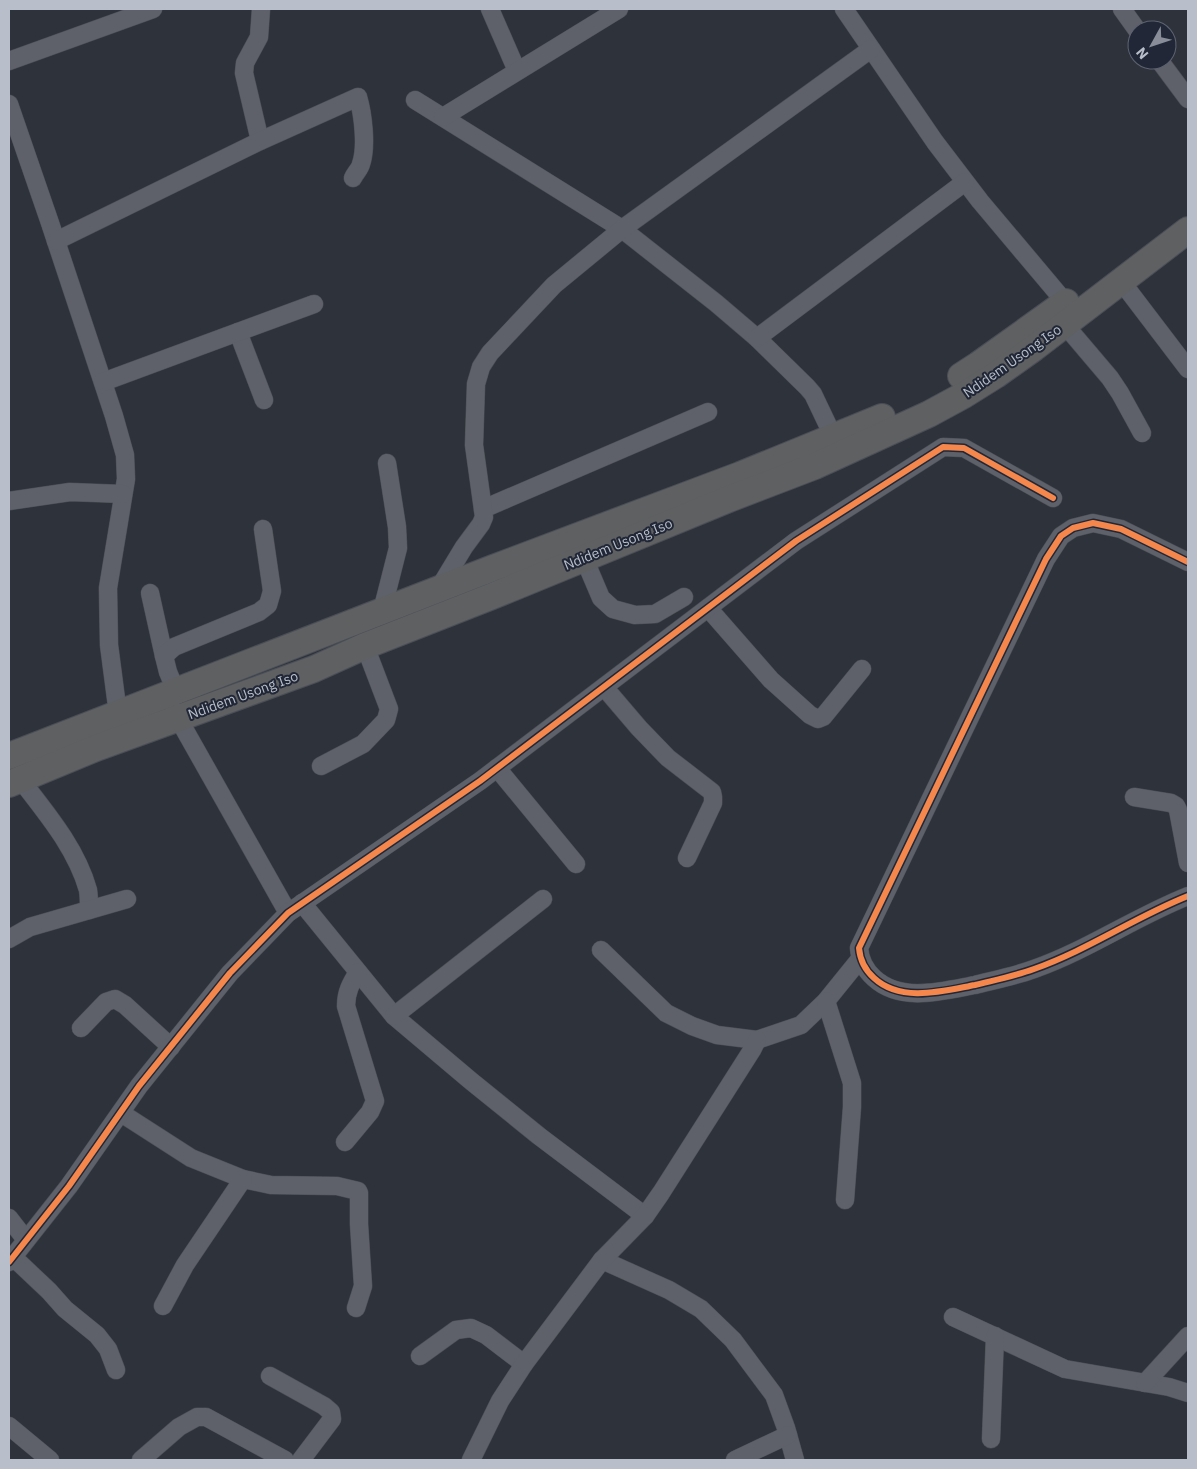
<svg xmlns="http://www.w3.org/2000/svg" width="1197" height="1469" font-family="'IBM Plex Sans',sans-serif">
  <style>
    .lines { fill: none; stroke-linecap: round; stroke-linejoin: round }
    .minor-casing { stroke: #4a4d54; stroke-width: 19 }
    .highway-casing { stroke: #4b4e57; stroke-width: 28 }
    .minor { stroke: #5e6169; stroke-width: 18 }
    .highway { stroke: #5e6062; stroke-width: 26 }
    .cycleway-casing { stroke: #212736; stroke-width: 9 }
    .cycleway { stroke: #f5874c; stroke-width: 6 }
    .labels { text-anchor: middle; stroke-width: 4; stroke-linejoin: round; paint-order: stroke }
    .street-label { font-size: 14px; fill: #b9becb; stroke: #212736 }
  </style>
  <rect width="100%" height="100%" fill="#2e323b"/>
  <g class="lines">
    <g class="minor-casing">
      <g id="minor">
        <polyline points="490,9 517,71"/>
        <polyline points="844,9 935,142 980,201 1065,302"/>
        <polyline points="1122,9 1137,30"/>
        <polyline points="1159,60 1188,99"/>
        <polyline points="9,61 153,9"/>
        <polyline points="415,100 622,229 716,303 757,338 807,387 813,394 833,436"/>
        <polyline points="9,104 50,223 114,416 125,455 126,479 108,588 109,645 118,714"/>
        <polyline points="443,117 619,9"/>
        <polyline points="260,141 244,73 245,63 259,37 261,9"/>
        <path d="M56,241L260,141L358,97C363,114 367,147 361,164C360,169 355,173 353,178"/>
        <polyline points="1121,281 1188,369"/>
        <polyline points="1065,325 1110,378 1120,393 1142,433"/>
        <polyline points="238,332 264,400"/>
        <polyline points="757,338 965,182"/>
        <polyline points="103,382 314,304"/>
        <polyline points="9,501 70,492 123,494"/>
        <polyline points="483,509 708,412"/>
        <polyline points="584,558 601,598 613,609 635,615 655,614 684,597"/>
        <path d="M1188,562L1121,529L1093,523L1073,528L1061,536L1046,559L859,948C860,960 865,970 874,978C901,1003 943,991 975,985C995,980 1015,976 1034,969C1088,950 1135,917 1188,896"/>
        <polyline points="438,590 464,547 481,524 484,517 474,445 476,384 481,367 490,353 554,285 622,229 871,49"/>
        <polyline points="150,593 164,656"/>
        <polyline points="708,608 771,680 810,715 818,719 823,717 862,669"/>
        <polyline points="382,611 398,548 397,527 387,463"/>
        <polyline points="604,687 639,728 668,758 712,792 713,797 713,803 687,858"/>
        <polyline points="176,691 168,672 164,656 174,647 259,612 268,605 272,591 263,529"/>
        <polyline points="174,711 288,913"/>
        <polyline points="321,766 363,744 386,720 389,709 365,646"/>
        <polyline points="497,768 576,864"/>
        <path d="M20,779C47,814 76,848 88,890C89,896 89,903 89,910"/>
        <polyline points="1134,797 1171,803 1176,806 1178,810 1188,863"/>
        <polyline points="302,903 394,1016 471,1081 539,1136 645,1216"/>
        <polyline points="9,939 30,927 127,899"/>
        <polyline points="601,950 666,1013 692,1026 717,1035 757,1040 801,1025 826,1001 860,959"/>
        <polyline points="826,1001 852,1083 852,1107 845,1200"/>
        <polyline points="394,1016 543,899"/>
        <polyline points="81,1028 106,1002 115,999 125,1005 171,1047"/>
        <polyline points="121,1113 191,1158 243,1179 271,1185 337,1186 358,1191 359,1193 359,1224 363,1286 356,1308"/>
        <path d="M345,1142L370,1112L375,1101L346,1006C346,992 351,983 358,972"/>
        <polyline points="9,1218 26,1240"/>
        <polyline points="13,1257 49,1291 65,1309 97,1335 108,1349 116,1370"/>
        <polyline points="602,1260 669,1290 701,1309 733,1340 774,1395 786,1428 795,1460"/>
        <polyline points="9,1262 69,1186 139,1086 230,973 288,913 480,781 796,541 943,447 964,448 1053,498"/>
        <polyline points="163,1306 185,1265 243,1179"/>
        <polyline points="953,1317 1065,1369 1169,1387 1188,1393"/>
        <polyline points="420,1356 456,1330 471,1328 486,1335 524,1364"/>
        <polyline points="270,1376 324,1406 331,1412 332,1419 301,1460"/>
        <polyline points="1145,1383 1188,1336"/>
        <polyline points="9,1426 50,1460"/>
        <polyline points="991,1439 995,1336"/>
        <polyline points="141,1460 179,1427 197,1417 206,1417 285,1460"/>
        <polyline points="471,1460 500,1401 524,1364 602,1260 645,1216 661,1193 752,1050 757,1040"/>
        <polyline points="735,1460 788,1435"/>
      </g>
    </g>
    <g class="highway-casing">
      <g id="highway">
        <polyline points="961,376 978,365 1066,302"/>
        <polyline points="9,756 493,568 740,475 882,417"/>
        <polyline points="9,784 96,748 314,669 365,646 490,597 729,499 815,466 929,414 964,395 996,375 1034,348 1188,230"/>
      </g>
    </g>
    <use href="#minor" class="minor"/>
    <use href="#highway" class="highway"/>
    <g class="cycleway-casing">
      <g id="cycleway">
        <path d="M1188,562L1121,529L1093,523L1073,528L1061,536L1046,559L859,948C860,960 865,970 874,978C901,1003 943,991 975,985C995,980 1015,976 1034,969C1088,950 1135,917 1188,896"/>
        <polyline points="9,1262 69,1186 139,1086 230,973 288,913 480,781 796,541 943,447 964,448 1053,498"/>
      </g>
    </g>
    <use href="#cycleway" class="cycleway"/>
  </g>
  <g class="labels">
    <g class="street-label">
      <text transform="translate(1012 361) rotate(-35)" y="5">Ndidem Usong Iso</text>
      <text transform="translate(618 544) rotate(-22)" y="5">Ndidem Usong Iso</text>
      <text transform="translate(243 695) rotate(-20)" y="5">Ndidem Usong Iso</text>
    </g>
  </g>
  <rect width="1197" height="1469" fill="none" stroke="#b9becb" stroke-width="20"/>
  <g transform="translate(1152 45) rotate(230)"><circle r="24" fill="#212736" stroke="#5e6372"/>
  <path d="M0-4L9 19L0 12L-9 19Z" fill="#888d99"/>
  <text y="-8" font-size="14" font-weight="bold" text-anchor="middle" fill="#b9becb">N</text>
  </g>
</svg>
